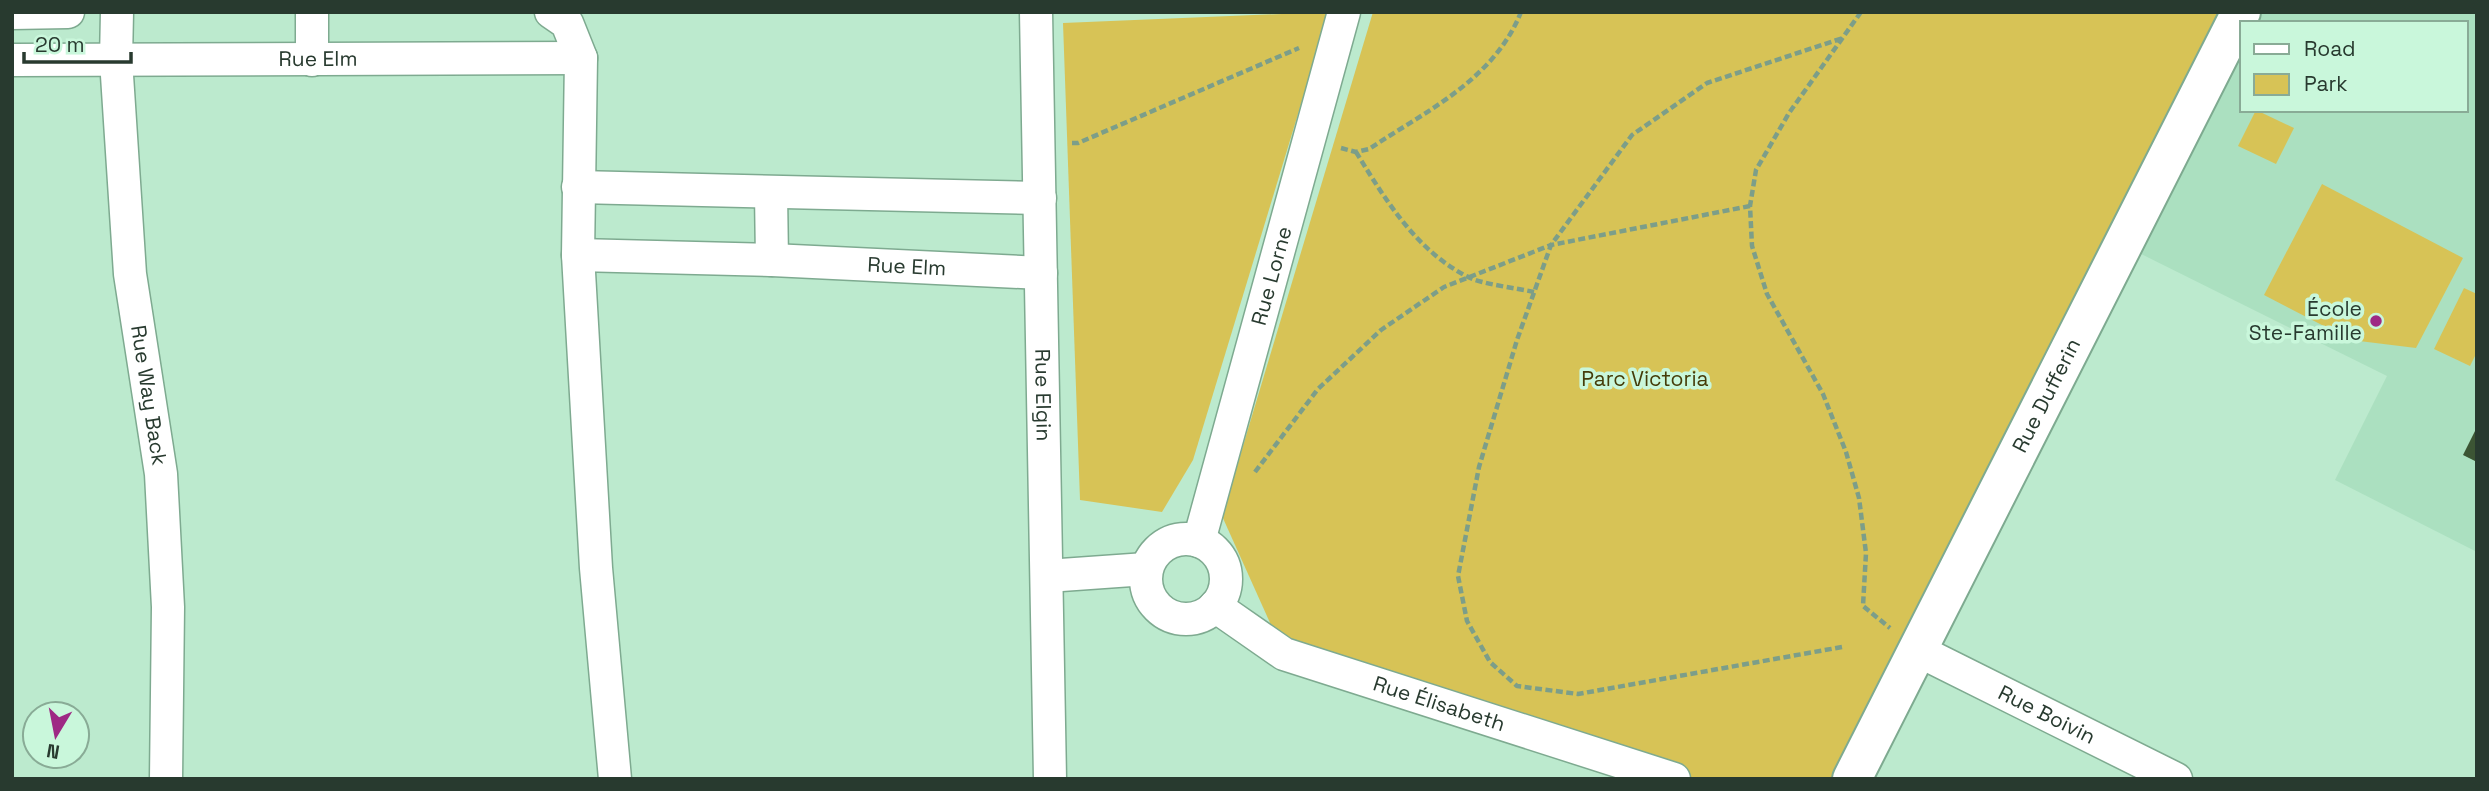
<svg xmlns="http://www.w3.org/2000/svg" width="2489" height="791" font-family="'Space Grotesk',sans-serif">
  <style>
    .built { fill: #abe0c0; fill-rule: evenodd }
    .green { fill: #d7c356 }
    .building { fill: #3c5534 }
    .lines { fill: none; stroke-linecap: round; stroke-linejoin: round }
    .street-casing { stroke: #7eaa90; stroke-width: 35 }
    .secondary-casing { stroke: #7eaa90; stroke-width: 42 }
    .path { stroke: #7c9e89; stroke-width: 4.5; stroke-dasharray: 7 3.5; stroke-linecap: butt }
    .street { stroke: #fff; stroke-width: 32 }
    .secondary { stroke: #fff; stroke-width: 38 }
    .poi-dot { fill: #9e2984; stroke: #c9f7db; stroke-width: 2.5 }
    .labels { text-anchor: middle; stroke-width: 7; stroke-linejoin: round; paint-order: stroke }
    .street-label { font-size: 21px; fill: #283a2f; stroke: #c9f7db }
    .poi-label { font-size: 21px; fill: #283a2f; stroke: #c9f7db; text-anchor: end }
    .park-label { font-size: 21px; fill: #453c09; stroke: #c9f7db }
  </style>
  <rect width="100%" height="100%" fill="#bceace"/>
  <path class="built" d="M2241,12H2477V552L2335,480L2387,376L2123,245ZM2242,23H2466V110H2242Z"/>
  <g class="green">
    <polygon points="1329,12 1193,460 1162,512 1080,500 1063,23"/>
    <polygon points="1373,12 2238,12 1852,779 1674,779 1284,654 1222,516"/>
    <polygon points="2256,110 2294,128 2276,164 2238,146"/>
    <polygon points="2322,184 2463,258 2416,348 2351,340 2264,295"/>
    <polygon points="2464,288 2477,294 2477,352 2470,366 2434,349"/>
  </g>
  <polygon class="building" points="2477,427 2477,462 2463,455"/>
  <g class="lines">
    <g class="street-casing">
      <g id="street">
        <path id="s1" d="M117,12L116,60L130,274L161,474L168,607L166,779"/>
        <polyline points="551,12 567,23 581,58 578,255 596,568 615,779"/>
        <path id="s2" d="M1036,12L1050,779"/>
        <polyline points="12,13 68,12"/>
        <path id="s3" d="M12,60L581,58"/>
        <polyline points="312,60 312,12"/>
        <polyline points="578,187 1040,198"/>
        <polyline points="771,193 772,260"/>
        <path id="s4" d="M578,255L772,260L1041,273"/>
        <circle cx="1186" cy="579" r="40"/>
        <path id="s5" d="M1199,541L1344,12"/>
        <polyline points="1047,576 1146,569"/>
        <path id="s6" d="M1215,606L1284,654L1674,779"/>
        <path id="s7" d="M1917,650L2176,779"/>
      </g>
    </g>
    <g class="secondary-casing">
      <g id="secondary">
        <path id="s8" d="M1852,779L2241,12"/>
      </g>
    </g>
    <g class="path">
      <polyline points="1861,12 1789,113 1756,170 1750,206 1752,246 1767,294 1823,394 1846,452 1859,498 1866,553 1863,606 1890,628"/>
      <polyline points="1072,143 1078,143 1299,48"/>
      <path d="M1341,148L1356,152L1369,149C1426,111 1494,80 1521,12"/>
      <path d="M1356,152C1385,199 1415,249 1466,276C1480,284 1516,288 1534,292"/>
      <polyline points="1255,472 1318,389 1381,330 1444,287 1551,245 1750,206"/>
      <polyline points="1842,647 1578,694 1517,686 1490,662 1467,621 1458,576 1479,467 1517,340 1551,245 1632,135 1707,83 1843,38"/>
    </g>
    <use href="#street" class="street"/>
    <use href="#secondary" class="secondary"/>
  </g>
  <circle class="poi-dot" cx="2376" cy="321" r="7"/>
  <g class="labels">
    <g class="street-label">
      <text dy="7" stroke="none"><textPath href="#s3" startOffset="306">Rue Elm</textPath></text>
      <text dy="7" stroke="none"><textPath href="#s4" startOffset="329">Rue Elm</textPath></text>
      <text dy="7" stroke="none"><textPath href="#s5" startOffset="275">Rue Lorne</textPath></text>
      <text dy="7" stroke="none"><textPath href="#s1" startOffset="385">Rue Way Back</textPath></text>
      <text dy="7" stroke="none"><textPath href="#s2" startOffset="383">Rue Elgin</textPath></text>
      <text dy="7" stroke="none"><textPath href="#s8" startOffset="430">Rue Dufferin</textPath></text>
      <text dy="7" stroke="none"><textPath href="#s6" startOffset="247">Rue Élisabeth</textPath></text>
      <text dy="7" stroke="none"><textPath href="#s7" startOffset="145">Rue Boivin</textPath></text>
    </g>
    <g class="poi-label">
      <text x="2362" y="316">École<tspan x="2362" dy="24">Ste-Famille</tspan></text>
    </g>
    <g class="park-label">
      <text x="1645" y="386">Parc Victoria</text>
    </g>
  </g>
  <rect width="2489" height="791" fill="none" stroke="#283a2f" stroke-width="28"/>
  <rect x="2240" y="21" width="228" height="91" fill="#c9f7db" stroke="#89ab96" stroke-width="2"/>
  <rect x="2254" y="44" width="35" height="10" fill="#ffffff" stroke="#89ab96" stroke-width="2"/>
  <text x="2304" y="56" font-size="21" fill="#283a2f">Road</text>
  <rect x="2254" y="74" width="35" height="21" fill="#d7c356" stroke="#89ab96" stroke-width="2"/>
  <text x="2304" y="91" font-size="21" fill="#283a2f">Park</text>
  <g transform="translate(56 735) rotate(190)"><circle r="33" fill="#c9f7db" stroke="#89ab96" stroke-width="2"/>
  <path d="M0-5L12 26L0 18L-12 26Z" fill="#9e2984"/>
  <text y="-10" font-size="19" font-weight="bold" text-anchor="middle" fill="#283a2f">N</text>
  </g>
  <path d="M24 52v10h107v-10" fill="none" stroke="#283a2f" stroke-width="3.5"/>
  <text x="35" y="52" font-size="21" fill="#283a2f" stroke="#c9f7db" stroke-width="5" paint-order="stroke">20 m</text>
</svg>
